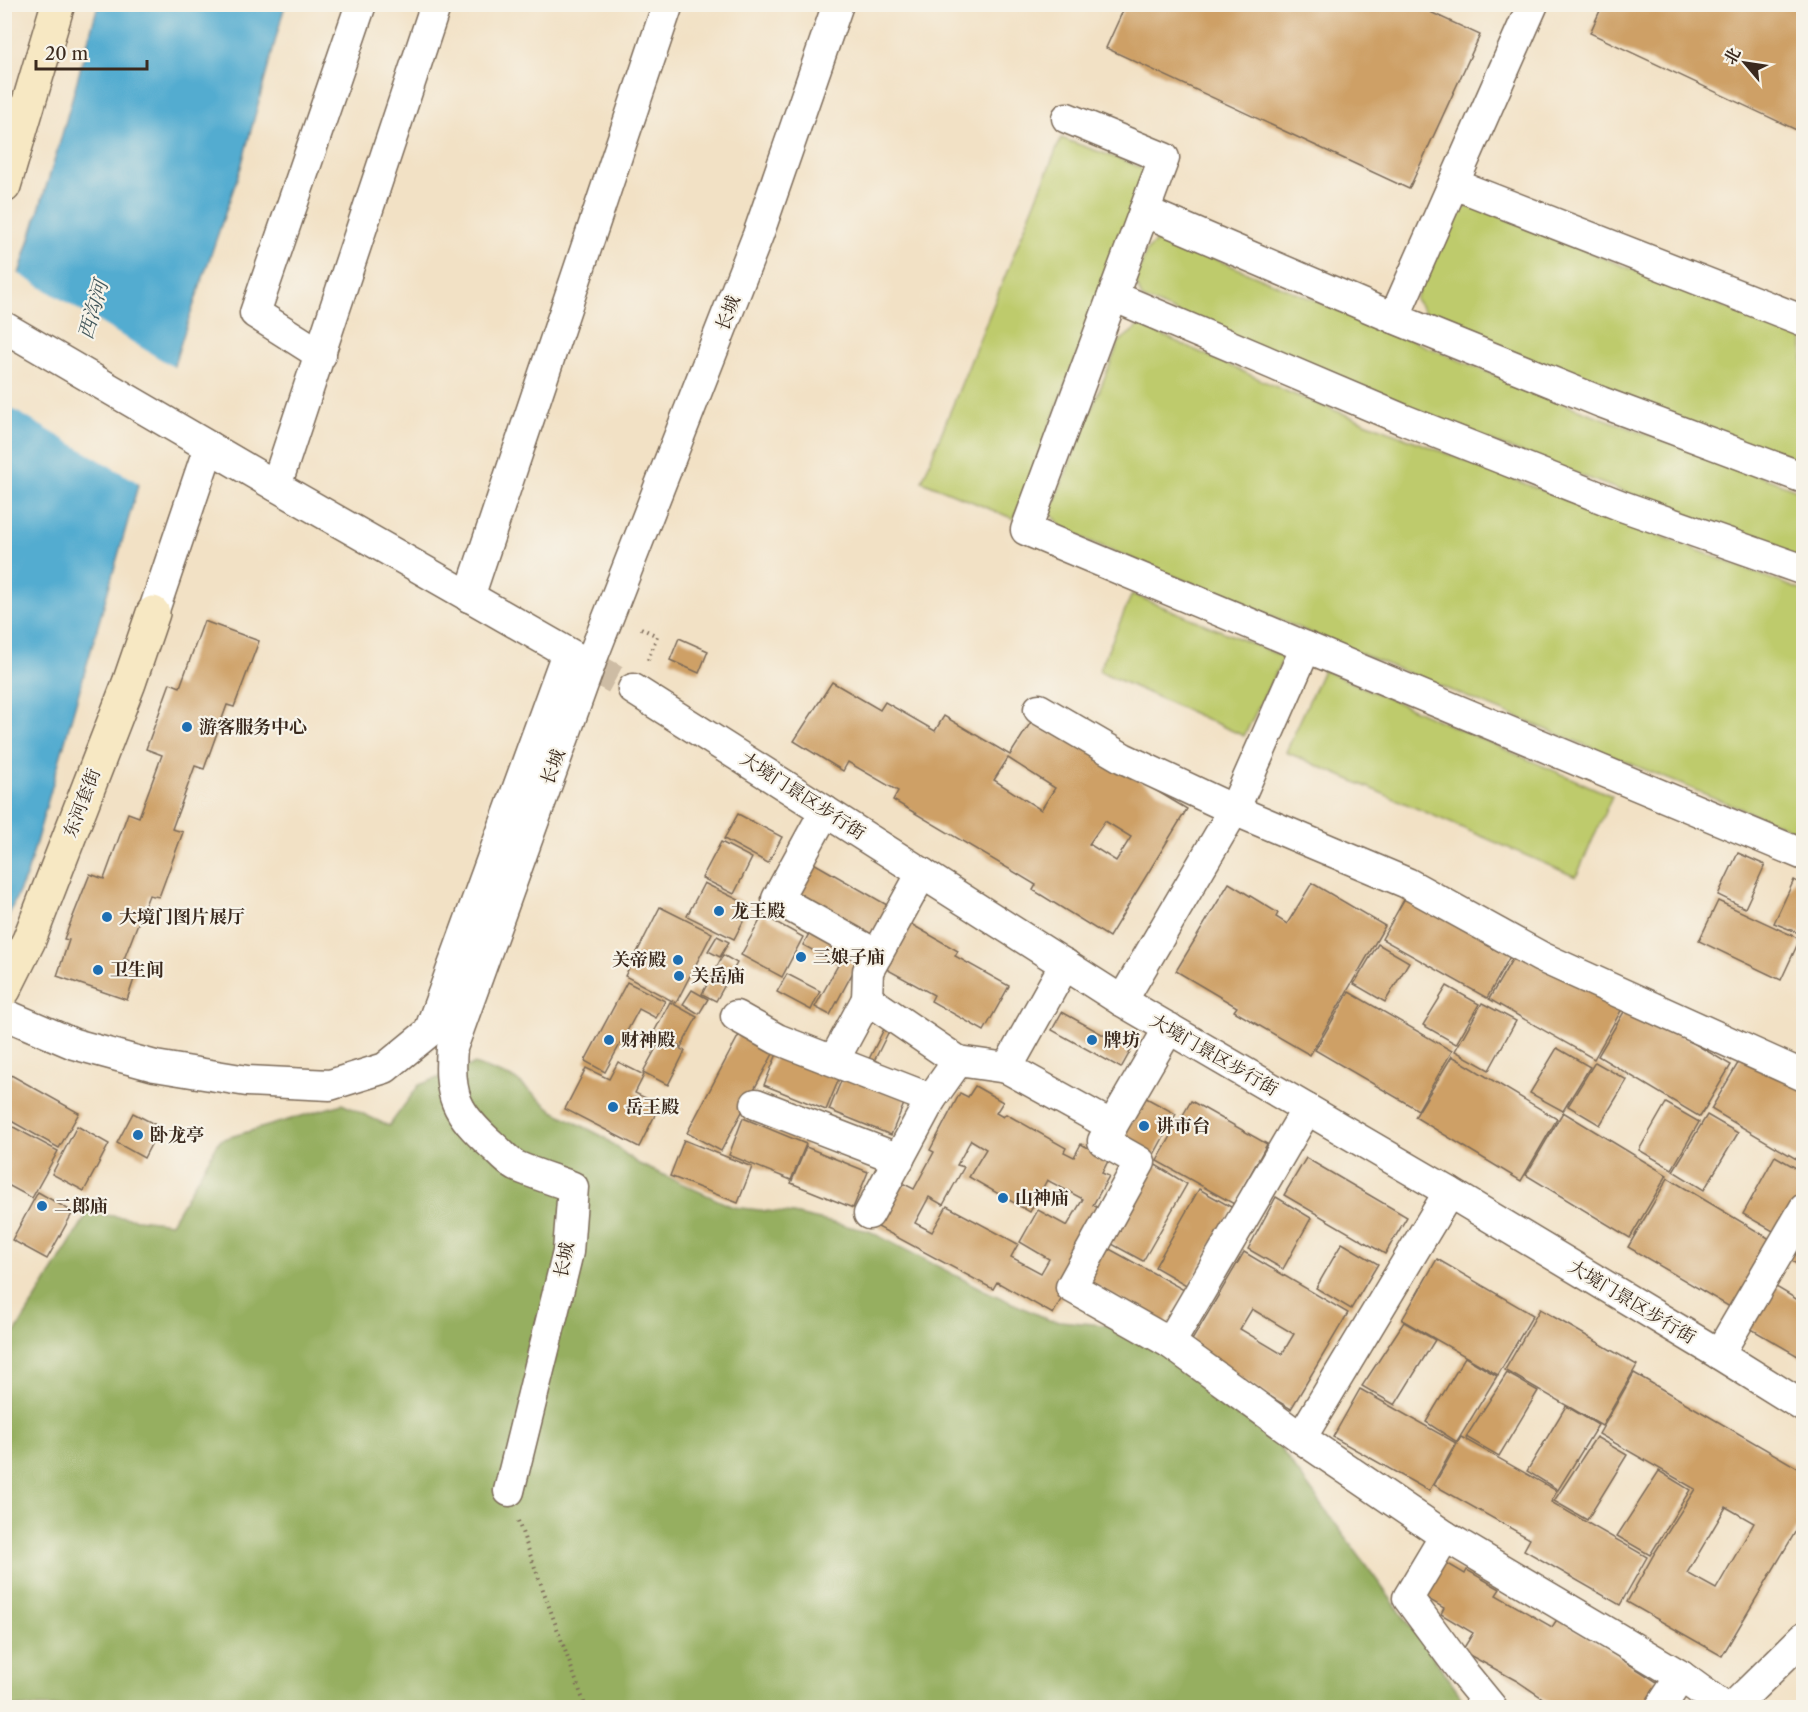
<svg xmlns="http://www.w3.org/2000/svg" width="1808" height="1712" font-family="'Libre Caslon Text','Noto Serif SC',serif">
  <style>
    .green { fill: #becb6c; stroke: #7c7a45; stroke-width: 1.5 }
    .forest { fill: #96af60; stroke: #686c3f; stroke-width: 1.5 }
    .water { fill: #53acd0; stroke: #476b77; stroke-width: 1.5 }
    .pier { fill: #f2e1c5 }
    .building { fill: #cea066; fill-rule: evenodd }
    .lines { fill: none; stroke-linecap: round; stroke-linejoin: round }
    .street-tunnel { stroke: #cdbca4; stroke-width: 30; stroke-dasharray: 30 15; stroke-linecap: butt }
    .street-casing { stroke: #7b6a58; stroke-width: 33 }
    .secondary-casing { stroke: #7b6a58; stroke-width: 36 }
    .path { stroke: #7b6a58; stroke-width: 4; stroke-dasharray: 1.5 4.5; stroke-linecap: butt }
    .street { stroke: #fff; stroke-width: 30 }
    .secondary { stroke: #f7e8c3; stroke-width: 33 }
    .poi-dot { fill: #1f6fb2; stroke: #f7f3e8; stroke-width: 2 }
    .labels { text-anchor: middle; stroke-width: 4.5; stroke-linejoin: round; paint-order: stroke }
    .street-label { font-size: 18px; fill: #3b2a1e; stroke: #f7f3e8 }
    .poi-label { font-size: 18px; font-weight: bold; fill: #3b2a1e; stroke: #f7f3e8; text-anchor: start }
    .water-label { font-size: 20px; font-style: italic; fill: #43585c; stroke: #f7f3e8 }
  </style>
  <rect width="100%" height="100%" fill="#f7f3e8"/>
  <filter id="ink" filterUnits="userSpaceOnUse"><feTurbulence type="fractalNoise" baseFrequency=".0167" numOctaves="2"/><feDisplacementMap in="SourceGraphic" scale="12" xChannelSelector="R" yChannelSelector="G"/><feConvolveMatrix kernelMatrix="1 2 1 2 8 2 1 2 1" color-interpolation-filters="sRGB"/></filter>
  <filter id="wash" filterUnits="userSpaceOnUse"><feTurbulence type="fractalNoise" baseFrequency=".008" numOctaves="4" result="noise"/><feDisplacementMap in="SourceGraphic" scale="24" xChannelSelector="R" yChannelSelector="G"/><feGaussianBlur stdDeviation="1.35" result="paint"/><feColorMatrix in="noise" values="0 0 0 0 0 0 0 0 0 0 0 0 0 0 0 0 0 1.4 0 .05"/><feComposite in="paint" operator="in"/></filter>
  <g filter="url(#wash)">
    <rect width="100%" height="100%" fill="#f2e1c5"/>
    <g class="green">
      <polygon points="1061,138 1133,164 1147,172 1014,519 922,481"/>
      <polygon points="1474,206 1803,338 1803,467 1430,320 1415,299 1455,209"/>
      <polygon points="1162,237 1567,405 1803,492 1803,560 1404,408 1142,298 1135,280 1147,250"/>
      <polygon points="1140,325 1290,393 1803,591 1803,834 1376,660 1065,531 1050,512 1119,342"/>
      <polygon points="1132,594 1284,657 1244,736 1099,671"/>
      <polygon points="1323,670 1612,796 1576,877 1286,752"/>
    </g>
    <polygon class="forest" points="474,1064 515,1079 555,1112 602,1136 637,1163 733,1207 793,1214 869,1231 984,1290 1049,1320 1126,1327 1267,1430 1458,1691 1465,1707 5,1707 4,1351 88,1213 171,1223 220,1140 342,1104 389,1126 419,1085"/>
    <polygon class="water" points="98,5 285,5 241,167 182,339 149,447 27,874 5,923 5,319 60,142"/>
    <polygon class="pier" points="16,272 177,369 142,485 4,404 4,309"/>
    <g id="blocks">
      <g class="building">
        <polygon points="1126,4 1413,4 1480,35 1409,189 1106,48"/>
        <polygon points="1603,4 1803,4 1803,133 1590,33"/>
        <polygon points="204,621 259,641 234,707 227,705 204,769 195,766 172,829 183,832 159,897 149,895 124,959 139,964 127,1000 57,976 69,940 64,939 90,874 104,879 128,813 139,817 162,755 146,749 170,683 180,687"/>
        <polygon points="679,638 708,651 699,673 670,660"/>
        <path d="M832,682L880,710L885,702L935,731L944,716L1010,755L1036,714L1110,763L1187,809L1109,937L1033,890L1036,885L893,800L898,791L848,762L843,771L794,741ZM1008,758L1055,788L1041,810L994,780ZM1105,821L1131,837L1116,861L1089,844Z"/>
        <polygon points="738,814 782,837 768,863 724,839"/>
        <polygon points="721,842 752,858 734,894 702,878"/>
        <polygon points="1738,853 1765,865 1745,908 1718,895"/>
        <polygon points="810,861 894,909 875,943 791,895"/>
        <polygon points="1794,880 1803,885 1803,929 1801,934 1774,923"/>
        <polygon points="704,883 751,906 734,939 687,916"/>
        <polygon points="1229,883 1278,913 1276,917 1287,924 1312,883 1385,926 1310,1055 1234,1011 1237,1007 1176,971"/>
        <polygon points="1409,891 1514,949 1487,998 1382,939"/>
        <polygon points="1718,901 1800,939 1781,980 1699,941"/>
        <polygon points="660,907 712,933 676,1003 625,976"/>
        <polygon points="763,915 803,937 782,977 741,955"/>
        <polygon points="904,920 958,951 955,956 1009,986 984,1031 931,1001 934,995 879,965"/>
        <polygon points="813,926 847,944 836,963 803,945"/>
        <polygon points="717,936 729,942 720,957 708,951"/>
        <polygon points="1378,944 1409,962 1385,1002 1354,984"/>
        <polygon points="847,949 861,957 830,1015 815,1007"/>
        <polygon points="1518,949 1623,1007 1594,1059 1489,999"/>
        <polygon points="723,955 737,963 716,1001 702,994"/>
        <polygon points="787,974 820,991 811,1010 777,992"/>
        <polygon points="627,982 665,1001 656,1018 639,1009 605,1072 585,1061"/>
        <polygon points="1447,986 1479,1004 1456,1044 1423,1025"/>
        <polygon points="692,990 708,999 699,1014 683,1004"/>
        <polygon points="1349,992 1452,1051 1418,1110 1315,1050"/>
        <polygon points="670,1002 697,1017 681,1047 654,1032"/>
        <polygon points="1482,1003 1516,1021 1489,1070 1455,1051"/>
        <polygon points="1628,1005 1731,1065 1700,1117 1598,1056"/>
        <polygon points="1062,1012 1131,1050 1121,1068 1052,1030"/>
        <polygon points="886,1025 891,1027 871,1067 866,1065"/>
        <polygon points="740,1033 774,1052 721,1151 687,1133"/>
        <polygon points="661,1039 685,1051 668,1085 643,1072"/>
        <polygon points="1557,1048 1590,1067 1563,1111 1530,1093"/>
        <polygon points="779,1049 841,1074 826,1110 764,1085"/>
        <polygon points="1744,1053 1803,1088 1803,1163 1711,1109"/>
        <polygon points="1452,1056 1557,1119 1521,1181 1415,1117"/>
        <polygon points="618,1062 644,1075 635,1093 660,1105 639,1147 565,1109 586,1068 609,1079"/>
        <polygon points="1595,1062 1627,1080 1600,1125 1568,1106"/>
        <polygon points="844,1074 906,1099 891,1135 829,1110"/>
        <polygon points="11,1075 79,1113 59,1148 4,1117 4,1086"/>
        <path d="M975,1086L1003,1102L996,1113L1003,1117L1006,1114L1066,1148L1064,1152L1074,1157L1081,1144L1109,1159L1102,1173L1109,1176L1093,1205L1108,1214L1053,1314L997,1282L993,1289L878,1227L902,1183L914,1189L934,1152L930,1150L960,1093L968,1097ZM971,1140L986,1149L969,1177L1030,1212L1047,1180L1083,1199L1067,1226L1038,1210L1020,1242L1049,1259L1041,1273L1011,1257L1018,1244L947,1206L932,1232L915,1223L929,1197L943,1205L964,1167L957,1165Z"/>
        <polygon points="1137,1093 1176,1114 1151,1160 1112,1138"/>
        <polygon points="1191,1101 1267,1144 1234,1204 1157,1161"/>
        <polygon points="1666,1103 1699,1122 1672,1169 1639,1150"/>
        <polygon points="1563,1112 1667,1175 1630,1238 1526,1175"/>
        <polygon points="133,1113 160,1127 144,1158 117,1143"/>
        <polygon points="1707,1115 1738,1133 1704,1190 1673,1171"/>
        <polygon points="743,1118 806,1144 791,1180 729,1155"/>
        <polygon points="4,1122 58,1151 32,1198 4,1183"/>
        <polygon points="77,1126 109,1144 84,1191 52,1174"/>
        <polygon points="684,1140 752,1167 738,1203 670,1176"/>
        <polygon points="806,1147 868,1172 853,1208 791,1183"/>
        <polygon points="1775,1156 1803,1172 1803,1192 1780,1235 1743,1214"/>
        <polygon points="1306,1158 1407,1217 1385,1254 1284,1195"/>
        <polygon points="1154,1164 1187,1184 1143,1261 1110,1243"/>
        <polygon points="1668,1178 1775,1242 1735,1310 1628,1247"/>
        <polygon points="1199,1189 1233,1208 1188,1286 1155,1267"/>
        <polygon points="38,1192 73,1212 47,1259 12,1240"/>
        <polygon points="1276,1197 1311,1218 1283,1269 1248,1249"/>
        <polygon points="1803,1231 1803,1268 1787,1258"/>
        <polygon points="1342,1243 1378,1264 1351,1309 1316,1288"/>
        <polygon points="1104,1246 1184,1290 1164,1324 1085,1280"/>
        <path d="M1244,1252L1348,1313L1291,1409L1188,1347ZM1252,1309L1294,1334L1282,1354L1240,1329Z"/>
        <polygon points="1437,1259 1533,1315 1498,1375 1402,1320"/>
        <polygon points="1771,1284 1803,1303 1803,1359 1746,1326"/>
        <polygon points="1540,1309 1637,1365 1602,1426 1505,1370"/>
        <polygon points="1404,1322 1435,1340 1395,1405 1362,1386"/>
        <polygon points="1465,1357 1497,1376 1457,1442 1426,1422"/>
        <polygon points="1507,1373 1538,1391 1499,1456 1466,1437"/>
        <path d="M1634,1373L1803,1471V1519L1722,1656L1627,1602L1654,1554L1695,1489L1599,1434ZM1726,1507L1754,1523L1716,1589L1687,1573Z"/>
        <polygon points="1360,1389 1456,1443 1429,1491 1333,1437"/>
        <polygon points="1566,1406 1598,1425 1558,1490 1527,1471"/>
        <polygon points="1461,1437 1557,1491 1551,1502 1647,1557 1620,1605 1524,1550 1530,1539 1434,1485"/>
        <polygon points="1596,1437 1627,1455 1587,1520 1554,1501"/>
        <polygon points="1659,1471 1690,1490 1650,1555 1617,1536"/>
        <polygon points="1438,1558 1465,1574 1467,1570 1500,1589 1496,1595 1552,1627 1558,1618 1660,1684 1644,1707 1556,1707 1517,1681 1462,1651 1473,1633 1441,1614 1444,1608 1416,1592"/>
      </g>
    </g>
  </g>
  <g filter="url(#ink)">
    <use href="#blocks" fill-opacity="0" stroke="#7b6a58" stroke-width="1.5"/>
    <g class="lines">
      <polyline class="street-tunnel" points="589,665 633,689"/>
      <g class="street-casing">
        <g id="street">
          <polyline points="1067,118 1164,158 1026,530 1804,855"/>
          <polyline points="1454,184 1804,321"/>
          <polyline points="1144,211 1394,318 1601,402 1804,478"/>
          <polyline points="1113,296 1402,419 1622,506 1804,570"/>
          <polyline points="1394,318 1533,4"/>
          <polyline points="4,327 276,486 584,662"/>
          <polyline points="321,355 255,313 361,4"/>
          <polyline points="276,486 436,4"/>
          <polyline points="469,597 668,4"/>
          <polyline points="153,613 209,447"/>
          <polyline points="633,689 767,774 1122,1001 1449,1192 1719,1354 1804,1407"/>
          <polyline points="1039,709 1123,758 1234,810 1306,647"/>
          <polyline points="825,811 777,899 877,955"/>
          <polyline points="1065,964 1007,1068 1112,1126 1169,1028"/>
          <polyline points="867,999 868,971 922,873"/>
          <polyline points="1122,1001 1234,810 1407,883 1541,957 1804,1076"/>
          <polyline points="4,1014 74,1044 155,1066 247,1081 330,1085 385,1068 429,1032 567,653"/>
          <polyline points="736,1016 777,1039 931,1099 958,1061 867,999 834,1060"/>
          <polyline points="958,1061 1007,1068"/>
          <polyline points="756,1104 899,1159"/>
          <polyline points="1112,1126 1103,1141 1140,1162 1071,1287 1170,1343 1301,1438 1445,1536"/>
          <polyline points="869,1214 931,1099"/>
          <polyline points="1170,1343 1307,1109"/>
          <polyline points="1719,1354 1804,1209"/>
          <polyline points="1301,1438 1449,1192"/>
          <path d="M509,1491L568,1252L573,1187C554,1180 534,1174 516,1166C507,1161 499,1151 492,1145C456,1113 448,1096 452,1048L593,656L758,235L838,4"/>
          <polyline points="1492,1708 1465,1675 1408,1598 1445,1536 1681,1676 1725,1708"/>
          <polyline points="1660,1708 1681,1676"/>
          <polyline points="1732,1708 1804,1637"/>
        </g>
      </g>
      <g class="secondary-casing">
        <g id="secondary">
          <polyline points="4,186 58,4"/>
          <polyline points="4,990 29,940 129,683 153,613"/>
        </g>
      </g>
      <g class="path">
        <polyline points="641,628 657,636 648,660"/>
        <polyline points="700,968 729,983"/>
        <polyline points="518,1521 586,1708"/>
      </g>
      <use href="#street" class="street"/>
      <use href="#secondary" class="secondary"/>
    </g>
  </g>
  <g class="poi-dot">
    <circle cx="187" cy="727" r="6"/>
    <circle cx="719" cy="911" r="6"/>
    <circle cx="107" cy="917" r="6"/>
    <circle cx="801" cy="957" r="6"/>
    <circle cx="678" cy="960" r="6"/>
    <circle cx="98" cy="970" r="6"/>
    <circle cx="679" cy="976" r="6"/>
    <circle cx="609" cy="1040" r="6"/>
    <circle cx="1092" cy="1040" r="6"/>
    <circle cx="613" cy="1107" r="6"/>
    <circle cx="1144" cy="1126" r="6"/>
    <circle cx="138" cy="1135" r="6"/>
    <circle cx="1003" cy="1198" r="6"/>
    <circle cx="42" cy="1206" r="6"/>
  </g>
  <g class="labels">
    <g class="street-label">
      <text transform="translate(728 313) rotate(-69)" y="6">长城</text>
      <text transform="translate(553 767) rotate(-70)" y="6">长城</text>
      <text transform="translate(803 796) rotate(33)" y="6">大境门景区步行街</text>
      <text transform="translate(82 803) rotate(-69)" y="6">东河套街</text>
      <text transform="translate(1214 1055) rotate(30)" y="6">大境门景区步行街</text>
      <text transform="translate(564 1260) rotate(-79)" y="6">长城</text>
      <text transform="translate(1632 1302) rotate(31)" y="6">大境门景区步行街</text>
    </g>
    <g class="poi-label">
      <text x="199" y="733">游客服务中心</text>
      <text x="731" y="917">龙王殿</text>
      <text x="119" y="923">大境门图片展厅</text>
      <text x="813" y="963">三娘子庙</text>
      <text x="666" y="966" text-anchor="end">关帝殿</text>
      <text x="110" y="976">卫生间</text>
      <text x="691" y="982">关岳庙</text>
      <text x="621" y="1046">财神殿</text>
      <text x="1104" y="1046">牌坊</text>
      <text x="625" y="1113">岳王殿</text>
      <text x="1156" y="1132">讲市台</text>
      <text x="150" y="1141">卧龙亭</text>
      <text x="1015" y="1204">山神庙</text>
      <text x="54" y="1212">二郎庙</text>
    </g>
    <g class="water-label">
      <text transform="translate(93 310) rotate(-74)" y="7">西沟河</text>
    </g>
  </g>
  <rect width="1808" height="1712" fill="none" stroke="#f7f3e8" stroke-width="24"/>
  <g transform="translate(1745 63) rotate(299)" stroke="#f7f3e8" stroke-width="4.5" paint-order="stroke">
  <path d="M0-4.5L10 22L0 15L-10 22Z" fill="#3b2a1e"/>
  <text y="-9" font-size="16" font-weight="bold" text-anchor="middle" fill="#3b2a1e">北</text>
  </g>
  <path d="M36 60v9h111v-9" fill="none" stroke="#3b2a1e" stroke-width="3"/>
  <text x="45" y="60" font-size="18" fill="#3b2a1e" stroke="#f7f3e8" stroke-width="4.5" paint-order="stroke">20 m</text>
</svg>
